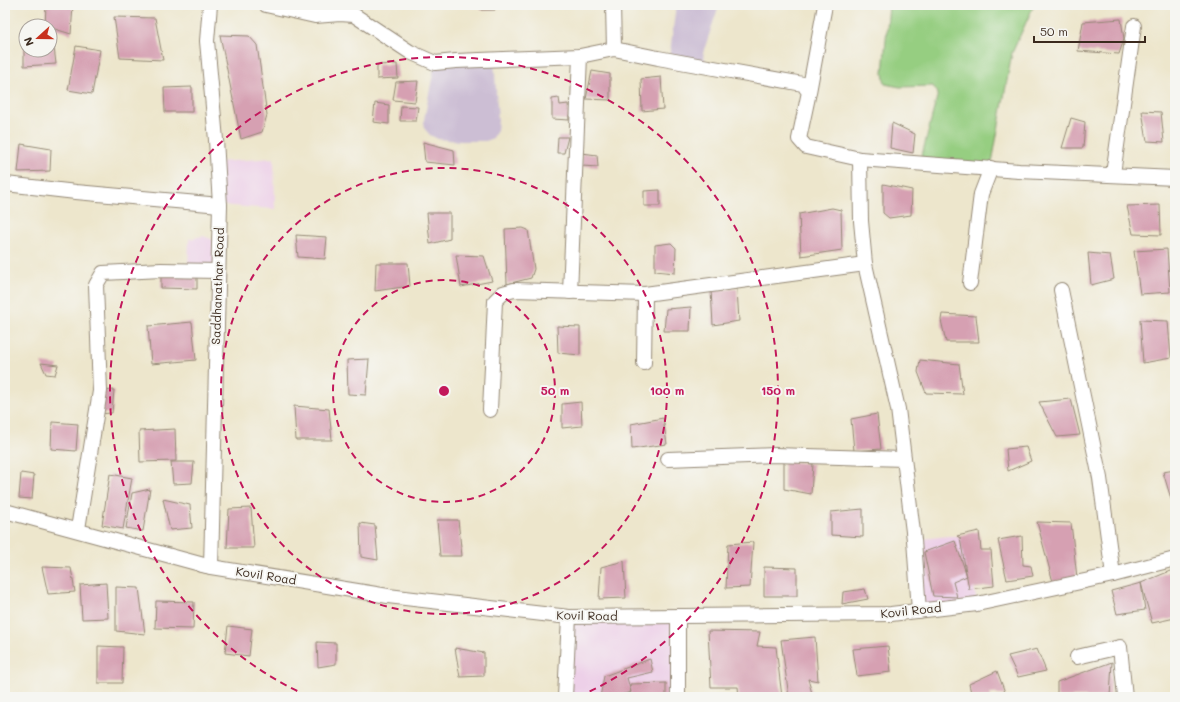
<svg xmlns="http://www.w3.org/2000/svg" width="1180" height="702" font-family="Mali,sans-serif">
  <style>
    .built { fill: #edd0e8 }
    .industrial { fill: #ccbed4 }
    .green { fill: #96ce81; stroke: #687c50 }
    .building { fill: #d6a0b2 }
    .lines { fill: none; stroke-linecap: round; stroke-linejoin: round }
    .minor-casing { stroke: #948875; stroke-width: 16 }
    .minor { stroke: #fff; stroke-width: 14 }
    .ring { fill: none; stroke: #c2185b; stroke-width: 2; stroke-dasharray: 7 5 }
    .labels { text-anchor: middle; stroke-width: 4; stroke-linejoin: round; paint-order: stroke }
    .street-label { font-size: 12px; fill: #3b2a1e; stroke: #f6f6f2 }
    .centre { fill: #c2185b; stroke: #f6f6f2; stroke-width: 2 }
    .ring-label { font-size: 12px; text-anchor: middle; font-weight: bold; fill: #c2185b; stroke: #f6f6f2; stroke-width: 4; stroke-linejoin: round; paint-order: stroke }
  </style>
  <rect width="100%" height="100%" fill="#f6f6f2"/>
  <filter id="ink" filterUnits="userSpaceOnUse"><feTurbulence type="fractalNoise" baseFrequency=".025" numOctaves="2"/><feDisplacementMap in="SourceGraphic" scale="8" xChannelSelector="R" yChannelSelector="G"/><feConvolveMatrix kernelMatrix="1 2 1 2 8 2 1 2 1" color-interpolation-filters="sRGB"/></filter>
  <filter id="wash" filterUnits="userSpaceOnUse"><feTurbulence type="fractalNoise" baseFrequency=".012" numOctaves="4" result="noise"/><feDisplacementMap in="SourceGraphic" scale="16" xChannelSelector="R" yChannelSelector="G"/><feGaussianBlur stdDeviation="0.9" result="paint"/><feColorMatrix in="noise" values="0 0 0 0 0 0 0 0 0 0 0 0 0 0 0 0 0 1.4 0 .05"/><feComposite in="paint" operator="in"/></filter>
  <g filter="url(#wash)">
    <rect width="100%" height="100%" fill="#ede6cc"/>
    <g class="built">
      <polygon points="274,158 275,209 220,205 218,162"/>
      <polygon points="203,236 219,242 218,271 188,271 189,239"/>
      <polygon points="948,536 957,536 963,541 971,568 977,604 919,611 914,540"/>
      <polygon points="678,616 678,697 565,697 569,617"/>
    </g>
    <g class="industrial">
      <polygon points="676,5 719,5 703,53 707,67 669,60"/>
      <polygon points="494,59 498,121 497,130 493,138 486,141 459,141 438,139 430,135 424,128 424,120 435,63"/>
    </g>
    <polygon class="green" points="889,5 1034,5 1012,53 991,168 920,163 938,93 933,86 900,87 885,84 883,73"/>
    <g id="blocks">
      <g class="building">
        <polygon points="46,5 73,5 71,34 45,26"/>
        <polygon points="480,5 495,5 495,10 481,10"/>
        <polygon points="114,17 155,18 163,60 120,58"/>
        <polygon points="1121,19 1124,39 1119,54 1078,51 1083,22"/>
        <polygon points="50,30 52,30 56,64 24,66 24,34 26,33 26,50 50,50"/>
        <polygon points="220,35 249,36 257,45 267,115 262,132 241,139"/>
        <polygon points="76,46 100,50 92,94 68,90"/>
        <polygon points="397,64 398,78 377,79 377,65"/>
        <polygon points="592,71 610,74 610,100 586,99"/>
        <polygon points="661,77 663,109 642,111 641,79"/>
        <polygon points="418,81 415,102 393,100 396,82"/>
        <polygon points="192,87 192,112 165,112 164,88"/>
        <polygon points="559,98 560,105 568,104 569,120 552,119 552,99"/>
        <polygon points="375,103 389,105 389,124 373,122"/>
        <polygon points="401,106 418,107 416,121 400,121"/>
        <polygon points="1142,111 1161,112 1164,142 1147,141"/>
        <polygon points="1071,118 1085,122 1083,148 1062,148"/>
        <polygon points="892,123 915,134 913,153 890,148"/>
        <polygon points="558,137 568,137 564,153 557,153"/>
        <polygon points="423,142 454,150 455,165 425,162"/>
        <polygon points="21,144 51,149 50,171 18,172"/>
        <polygon points="582,153 597,155 598,167 582,166"/>
        <polygon points="883,184 912,190 911,215 889,218 883,213"/>
        <polygon points="660,190 660,206 644,206 644,191"/>
        <polygon points="1160,205 1161,235 1133,234 1127,206"/>
        <polygon points="832,208 841,210 842,250 801,256 799,214"/>
        <polygon points="427,213 450,213 450,239 430,244"/>
        <polygon points="523,228 528,230 534,269 531,278 507,284 505,229"/>
        <polygon points="296,235 327,237 325,259 298,257"/>
        <polygon points="671,243 676,248 675,273 655,271 655,245"/>
        <polygon points="1167,249 1170,292 1140,294 1134,251"/>
        <polygon points="1088,253 1110,255 1114,279 1091,285"/>
        <polygon points="456,255 484,256 492,281 461,287"/>
        <polygon points="376,263 408,263 410,286 375,291"/>
        <polygon points="161,270 197,271 197,289 161,288"/>
        <polygon points="737,289 739,321 713,325 711,290"/>
        <polygon points="691,307 690,331 664,331 666,309"/>
        <polygon points="942,314 976,316 979,342 946,342 941,320"/>
        <polygon points="1140,320 1168,321 1171,358 1143,363"/>
        <polygon points="192,322 196,360 151,364 148,326"/>
        <polygon points="557,326 580,327 580,355 558,353"/>
        <polygon points="369,359 366,395 348,394 347,360"/>
        <polygon points="920,360 959,364 963,394 926,393 918,372"/>
        <polygon points="41,363 58,365 55,375 46,374"/>
        <polygon points="114,390 112,413 97,414 100,391"/>
        <polygon points="1071,399 1080,435 1057,437 1039,402"/>
        <polygon points="581,402 582,426 562,428 562,404"/>
        <polygon points="294,406 329,409 332,440 296,440"/>
        <polygon points="877,414 881,449 854,451 851,419"/>
        <polygon points="663,418 667,444 632,449 631,424"/>
        <polygon points="52,422 78,424 76,451 51,449"/>
        <polygon points="175,429 176,461 140,462 139,431"/>
        <polygon points="1026,447 1031,461 1008,471 1006,449"/>
        <polygon points="784,461 813,464 811,494 784,489"/>
        <polygon points="171,462 194,462 192,483 173,484"/>
        <polygon points="1175,470 1175,512 1163,472"/>
        <polygon points="21,473 34,475 32,499 19,498"/>
        <polygon points="110,474 132,478 123,529 102,525"/>
        <polygon points="150,489 143,531 126,528 132,493"/>
        <polygon points="163,499 190,505 192,528 170,530"/>
        <polygon points="251,508 254,548 227,548 229,509"/>
        <polygon points="863,509 863,537 831,535 831,512"/>
        <polygon points="437,520 458,520 462,556 440,556"/>
        <polygon points="1037,522 1071,523 1077,578 1053,582"/>
        <polygon points="360,523 375,525 378,560 361,557"/>
        <polygon points="979,531 981,550 991,550 994,586 969,589 960,538 957,536"/>
        <polygon points="1022,536 1023,565 1031,566 1033,576 1007,580 998,540"/>
        <polygon points="955,541 967,576 953,582 957,597 933,596 924,552"/>
        <polygon points="753,542 750,587 726,588 728,544"/>
        <polygon points="624,561 626,598 599,599 601,567"/>
        <polygon points="42,567 71,568 75,592 48,594"/>
        <polygon points="764,567 797,568 797,596 764,596"/>
        <polygon points="1175,569 1175,618 1152,623 1141,583 1145,610 1117,614 1111,591 1141,583"/>
        <polygon points="106,583 108,618 82,619 80,585"/>
        <polygon points="116,587 139,588 145,634 116,631"/>
        <polygon points="865,589 868,599 842,604 843,592"/>
        <polygon points="156,601 194,602 193,629 155,628"/>
        <polygon points="228,626 252,629 249,656 225,653"/>
        <polygon points="708,631 760,632 757,646 776,647 782,697 739,697 738,687 711,687"/>
        <polygon points="815,637 818,681 808,679 813,697 789,697 781,640"/>
        <polygon points="317,642 336,643 336,664 318,667"/>
        <polygon points="98,646 123,647 122,683 98,683"/>
        <polygon points="888,646 891,672 857,676 853,649"/>
        <polygon points="455,648 484,653 484,676 460,677"/>
        <polygon points="1037,649 1046,671 1018,677 1008,656"/>
        <polygon points="650,659 653,672 627,678 631,692 613,697 600,697 604,676"/>
        <polygon points="1112,662 1110,697 1057,697 1057,682"/>
        <polygon points="997,671 1006,695 990,693 991,697 972,697 969,684"/>
        <polygon points="666,683 666,697 631,697 630,684"/>
      </g>
    </g>
  </g>
  <g filter="url(#ink)">
    <use href="#blocks" fill-opacity="0" stroke="#948875" stroke-width="1"/>
    <g class="lines">
      <g class="minor-casing">
        <g id="minor">
          <polyline points="266,5 315,16 340,14 354,15 410,52 435,63 456,61 580,56 614,49 658,58 803,84 809,92 799,139 806,147 860,159 1019,171 1175,178"/>
          <polyline points="613,5 614,49"/>
          <polyline points="809,92 825,5"/>
          <polyline points="860,159 861,221 865,264 898,409 914,540 919,611"/>
          <polyline points="1113,174 1134,26"/>
          <polyline points="6,184 76,192 220,205"/>
          <polyline points="970,283 981,194 991,168"/>
          <polyline points="1061,290 1100,478 1113,575"/>
          <polyline points="570,292 580,56"/>
          <polyline points="644,363 645,294"/>
          <polyline points="490,410 495,301 503,293 514,290 645,294 865,264"/>
          <polyline points="668,459 775,455 904,459"/>
          <polyline points="5,511 211,567 388,596 569,617 891,614 977,604 1113,575 1175,559"/>
          <polyline points="78,529 100,391 96,285 103,273 161,270 218,271"/>
          <polyline points="202,565 211,567 220,205 216,140 207,41 210,5"/>
          <polyline points="678,616 678,697"/>
          <polyline points="1077,657 1120,647 1125,697"/>
          <polyline points="565,697 569,617"/>
        </g>
      </g>
      <use href="#minor" class="minor"/>
    </g>
  </g>
  <g class="ring">
    <circle cx="444" cy="391" r="111"/>
    <circle cx="444" cy="391" r="223"/>
    <path d="M308 696A334 334 0 1 1 580 696"/>
  </g>
  <g class="labels">
    <g class="street-label">
      <text transform="translate(218 286) rotate(-88)" y="4">Saddhanathar Road</text>
      <text transform="translate(266 576) rotate(9)" y="4">Kovil Road</text>
      <text transform="translate(911 611) rotate(-6)" y="4">Kovil Road</text>
      <text transform="translate(587 616) rotate(1)" y="4">Kovil Road</text>
    </g>
  </g>
  <circle cx="444" cy="391" r="6" class="centre"/>
  <g class="ring-label">
    <text x="555" y="395">50 m</text>
    <text x="667" y="395">100 m</text>
    <text x="778" y="395">150 m</text>
  </g>
  <rect width="1180" height="702" fill="none" stroke="#f6f6f2" stroke-width="20"/>
  <g transform="translate(38 38) rotate(249)"><circle r="19" fill="#f6f6f2" stroke="#aba49d"/>
  <path d="M0-3L7 15L0 10L-7 15Z" fill="#c8321e"/>
  <text y="-6" font-size="11" font-weight="bold" text-anchor="middle" fill="#3b2a1e">N</text>
  </g>
  <path d="M1034 36v6h111v-6" fill="none" stroke="#3b2a1e" stroke-width="2"/>
  <text x="1040" y="36" font-size="12" fill="#3b2a1e" stroke="#f6f6f2" stroke-width="3" paint-order="stroke">50 m</text>
</svg>
